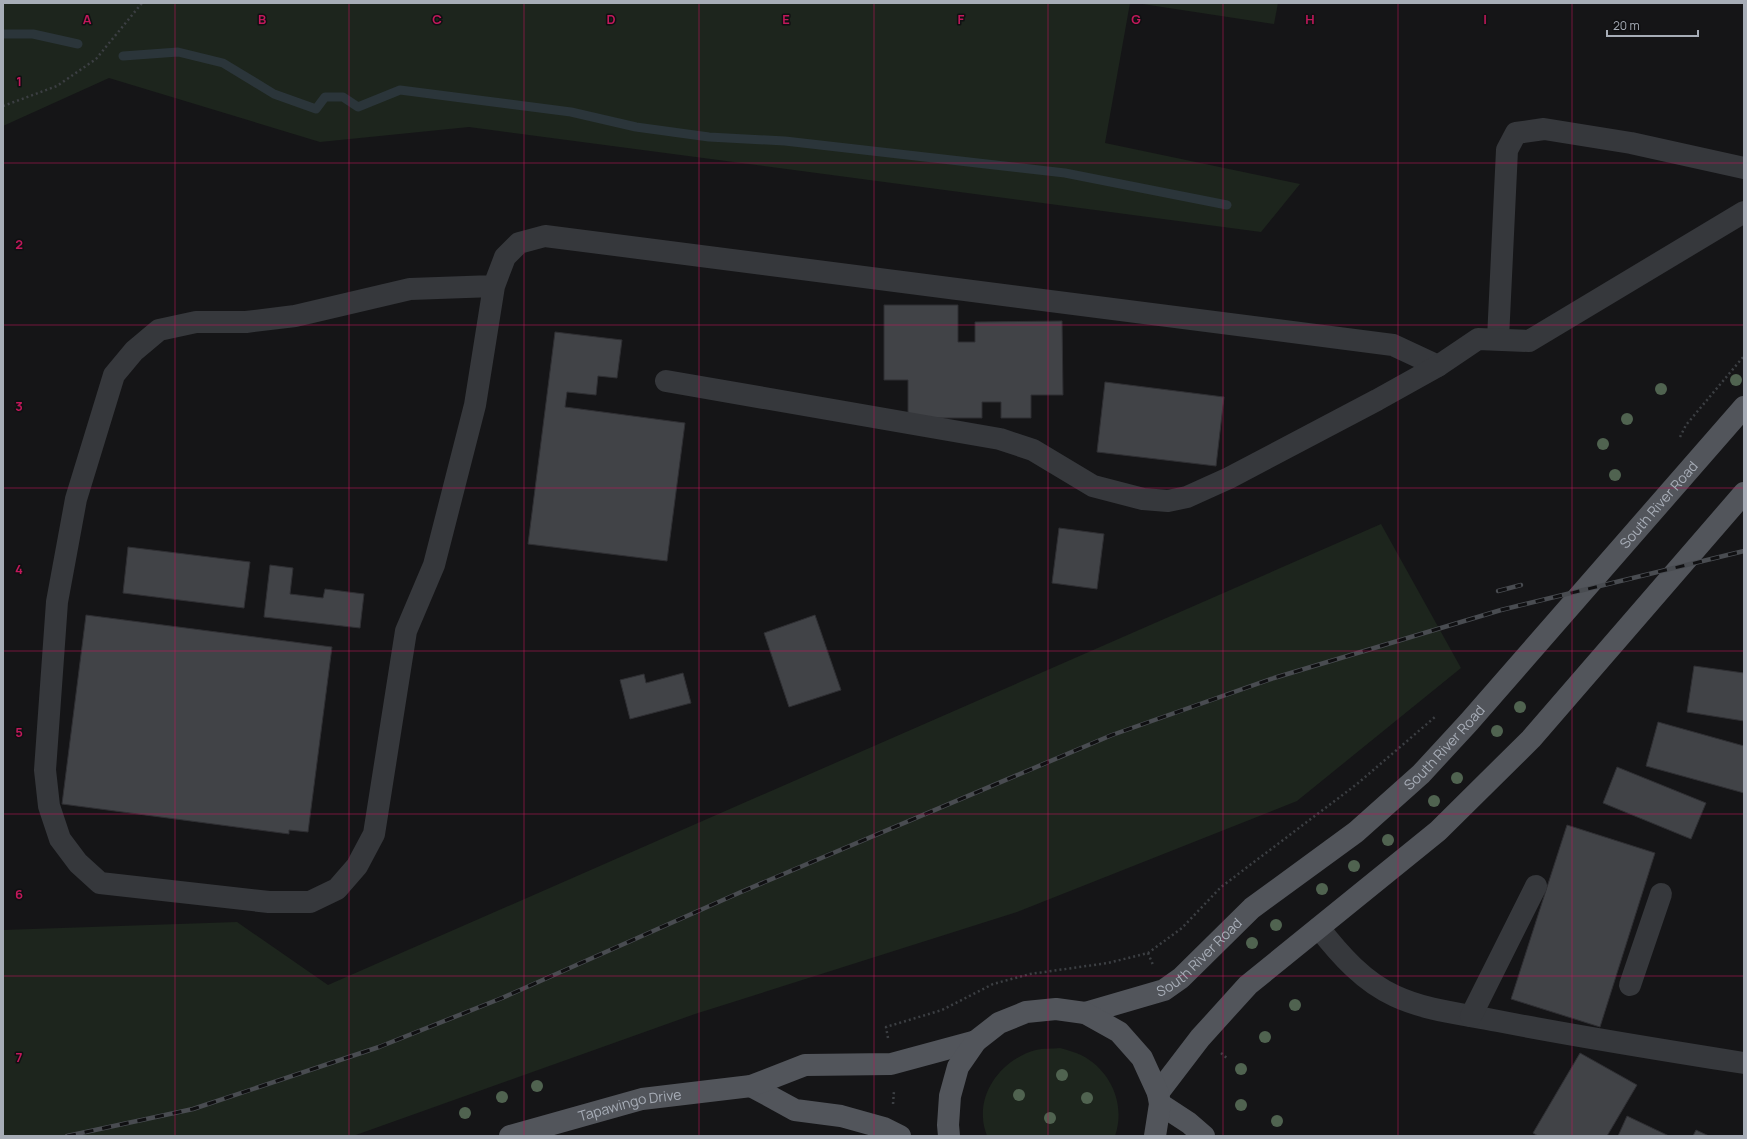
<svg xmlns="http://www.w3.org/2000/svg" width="1747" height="1139" font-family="Manrope,sans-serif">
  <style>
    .green { fill: #1d251d }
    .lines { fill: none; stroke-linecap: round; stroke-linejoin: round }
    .stream { stroke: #2b353a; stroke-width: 9 }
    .building { fill: #414347; stroke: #2f2f33 }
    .path { stroke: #3c3f43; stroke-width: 2.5; stroke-dasharray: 2 3; stroke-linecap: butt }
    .minor { stroke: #36383c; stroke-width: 22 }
    .major { stroke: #52555b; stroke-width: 22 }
    .rail-casing { stroke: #494c51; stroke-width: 4.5 }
    .rail { stroke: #101012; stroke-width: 3; stroke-dasharray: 9; stroke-linecap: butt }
    .tree { fill: #506350 }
    .grid { fill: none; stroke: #c2185b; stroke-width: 1; stroke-opacity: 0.55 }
    .labels { text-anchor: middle; stroke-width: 3; stroke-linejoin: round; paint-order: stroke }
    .street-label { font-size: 14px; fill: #a7adb7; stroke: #101012 }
    .grid-label { font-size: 13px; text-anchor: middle; font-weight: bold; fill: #c2185b; stroke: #101012; stroke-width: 3; stroke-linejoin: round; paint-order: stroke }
  </style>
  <rect width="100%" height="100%" fill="#151517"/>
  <g class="green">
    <polygon points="3,3 1130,3 1105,143 1300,184 1261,232 469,127 320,142 109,78 3,126"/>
    <polygon points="1136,3 1278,3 1274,24"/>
    <polygon points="1381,524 1461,668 1297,801 1017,912 695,1014 353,1136 3,1136 3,930 237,922 328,985"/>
    <path d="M1060,1048C1067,1050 1075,1052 1081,1055C1111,1070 1126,1105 1115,1136H987C985,1130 983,1124 983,1118C981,1086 1006,1058 1036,1050C1043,1048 1052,1049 1060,1048Z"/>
  </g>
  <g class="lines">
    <g class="stream">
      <polyline points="3,34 33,34 78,44"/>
      <polyline points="123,56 178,52 223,63 274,94 316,109 325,97 343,97 358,107 400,90 571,112 636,127 709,137 785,141 1065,173 1227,205"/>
    </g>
  </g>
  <g class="building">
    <polygon points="884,305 958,305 958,342 975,342 975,322 1062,321 1063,395 1031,395 1031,418 1001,418 1001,402 982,402 982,418 908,418 908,380 884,380"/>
    <polygon points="555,332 622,340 617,378 598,376 596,395 567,392 565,407 685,423 667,561 528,544"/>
    <polygon points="1105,382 1224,397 1216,466 1097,452"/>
    <polygon points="1059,528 1104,534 1097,589 1052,583"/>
    <polygon points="128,547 250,562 244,608 123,593"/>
    <polygon points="270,565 293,568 290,594 323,598 325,589 364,594 360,628 264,617"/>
    <polygon points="86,615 332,647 308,832 289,830 289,834 62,804"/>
    <polygon points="815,615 841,690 789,707 764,633"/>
    <polygon points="1694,666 1744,673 1744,721 1687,712"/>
    <polygon points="683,673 691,703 630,719 620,680 644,674 646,683"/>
    <polygon points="1658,722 1744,746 1744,793 1646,766"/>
    <polygon points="1617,767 1706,803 1691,839 1603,803"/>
    <polygon points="1567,825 1655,853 1600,1027 1511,999"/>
    <polygon points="1580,1053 1637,1085 1607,1136 1538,1136 1533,1133"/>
    <polygon points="1627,1116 1669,1136 1618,1136"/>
    <polygon points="1696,1130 1709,1136 1693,1136"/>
  </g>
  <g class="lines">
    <g class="path">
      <polyline points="3,106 57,86 96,59 142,3"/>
      <polyline points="1680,437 1686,425 1744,356"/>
      <polyline points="1148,953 1153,965"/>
      <polyline points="888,1038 886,1027 942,1010 993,984 1030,974 1108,963 1148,953 1182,928 1221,887 1357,784 1435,717"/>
      <polyline points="1221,1053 1228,1059"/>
      <polyline points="893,1104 894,1091"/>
    </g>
    <g class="minor">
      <polyline points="494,286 410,289 295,316 246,322 196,322 159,330 134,351 114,375 76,499 57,602 45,770 49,806 60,839 78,863 100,883 269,902 310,902 337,889 357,866 374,834 406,631 434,565 475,405 494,286 505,257 519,243 545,236 1393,345 1438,366"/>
      <polyline points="1498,339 1507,150 1516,133 1544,129 1631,143 1744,168"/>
      <polyline points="666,381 1000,439 1033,450 1093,486 1143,499 1168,501 1187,497 1229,478 1377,400 1438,366 1478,339 1529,341 1744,212"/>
      <path d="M1319,928C1340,955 1364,982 1395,996C1427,1011 1464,1014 1498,1021C1580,1037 1662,1050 1744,1063"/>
      <polyline points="1630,985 1661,894"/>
      <polyline points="1471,1016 1536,886"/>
    </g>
    <g class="major">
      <path id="s1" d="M1085,1013L1164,990L1181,978L1252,908L1356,832L1421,774L1469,722L1744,407"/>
      <polyline points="751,1086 795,1110 841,1116 884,1128 900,1136"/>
      <polyline points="1158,1093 1200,1038 1248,985 1438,831 1531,739 1744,493"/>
      <polyline points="1160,1104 1189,1123 1204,1136"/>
      <path id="s2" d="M510,1136L642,1099L751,1086L805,1065L891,1064L976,1041"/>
      <polyline points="949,1136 948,1125 950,1096 958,1067 976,1041 999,1023 1026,1012 1056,1009 1085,1013 1119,1032 1142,1058 1158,1093 1160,1104 1155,1136"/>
    </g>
    <g class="rail-casing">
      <g id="rail">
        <polyline points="1498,591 1521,585"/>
        <polyline points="67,1136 193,1109 379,1047 502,998 741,892 1112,735 1274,678 1501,610 1744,551"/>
      </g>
    </g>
    <use href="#rail" class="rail"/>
  </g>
  <g class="tree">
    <circle cx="1736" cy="380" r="6"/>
    <circle cx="1661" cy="389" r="6"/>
    <circle cx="1627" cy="419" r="6"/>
    <circle cx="1603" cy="444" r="6"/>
    <circle cx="1615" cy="475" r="6"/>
    <circle cx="1520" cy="707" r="6"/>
    <circle cx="1497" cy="731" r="6"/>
    <circle cx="1457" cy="778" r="6"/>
    <circle cx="1434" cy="801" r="6"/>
    <circle cx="1388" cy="840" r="6"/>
    <circle cx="1354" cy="866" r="6"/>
    <circle cx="1322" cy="889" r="6"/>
    <circle cx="1276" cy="925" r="6"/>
    <circle cx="1252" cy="943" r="6"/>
    <circle cx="1295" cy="1005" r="6"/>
    <circle cx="1265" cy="1037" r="6"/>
    <circle cx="1241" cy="1069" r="6"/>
    <circle cx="1062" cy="1075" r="6"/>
    <circle cx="537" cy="1086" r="6"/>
    <circle cx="1019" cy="1095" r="6"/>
    <circle cx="502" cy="1097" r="6"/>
    <circle cx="1087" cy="1098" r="6"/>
    <circle cx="1241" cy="1105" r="6"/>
    <circle cx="465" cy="1113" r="6"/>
    <circle cx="1050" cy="1118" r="6"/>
    <circle cx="1277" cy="1121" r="6"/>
  </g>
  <path class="grid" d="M175,3V1136M349,3V1136M524,3V1136M699,3V1136M874,3V1136M1048,3V1136M1223,3V1136M1398,3V1136M1572,3V1136M3,163H1744M3,325H1744M3,488H1744M3,651H1744M3,814H1744M3,976H1744"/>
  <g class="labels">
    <g class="street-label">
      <text dy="5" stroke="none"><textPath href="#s1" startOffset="778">South River Road</textPath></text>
      <text dy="5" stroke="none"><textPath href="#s1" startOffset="454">South River Road</textPath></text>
      <text dy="5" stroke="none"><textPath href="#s1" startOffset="130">South River Road</textPath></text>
      <text dy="5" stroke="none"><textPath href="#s2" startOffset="124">Tapawingo Drive</textPath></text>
    </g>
  </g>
  <g class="grid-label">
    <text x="87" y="24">A</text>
    <text x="262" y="24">B</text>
    <text x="437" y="24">C</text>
    <text x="611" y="24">D</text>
    <text x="786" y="24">E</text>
    <text x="961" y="24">F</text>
    <text x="1136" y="24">G</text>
    <text x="1310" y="24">H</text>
    <text x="1485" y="24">I</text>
    <text x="19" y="86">1</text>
    <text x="19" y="249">2</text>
    <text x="19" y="411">3</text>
    <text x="19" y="574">4</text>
    <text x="19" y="737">5</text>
    <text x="19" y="899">6</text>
    <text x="19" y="1062">7</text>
  </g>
  <rect width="1747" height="1139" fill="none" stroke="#a7adb7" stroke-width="8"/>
  <path d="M1607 30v6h91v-6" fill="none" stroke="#a7adb7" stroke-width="2"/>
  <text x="1613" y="30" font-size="12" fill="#a7adb7" stroke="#101012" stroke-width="3" paint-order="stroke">20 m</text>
</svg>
